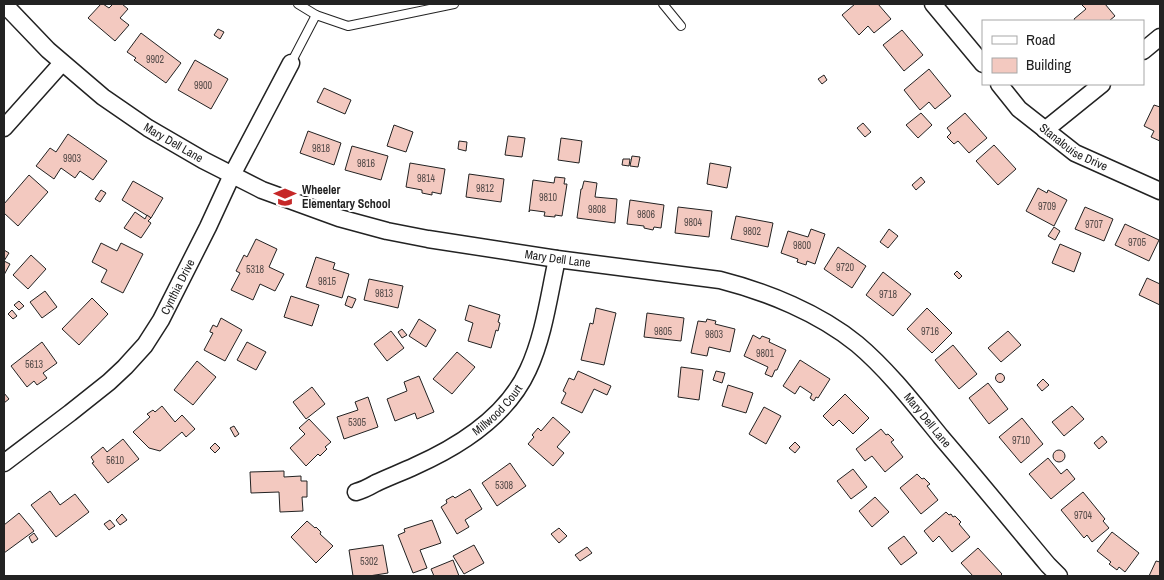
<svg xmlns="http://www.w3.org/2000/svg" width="1164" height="580" font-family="'Archivo Narrow',sans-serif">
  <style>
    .building { fill: #f3c9c0; stroke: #222 }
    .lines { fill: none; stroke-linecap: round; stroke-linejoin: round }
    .lane-casing { stroke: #222; stroke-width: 10 }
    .street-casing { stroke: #222; stroke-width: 19 }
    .lane { stroke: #fff; stroke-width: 8 }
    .street { stroke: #fff; stroke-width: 16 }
    .labels { text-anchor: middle; stroke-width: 4; stroke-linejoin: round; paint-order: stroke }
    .number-label { font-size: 10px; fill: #564c4a }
    .street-label { font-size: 12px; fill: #222; stroke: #fff }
    .poi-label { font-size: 12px; font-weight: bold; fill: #222; stroke: #fff; text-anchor: start }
  </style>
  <rect width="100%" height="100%" fill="#fff"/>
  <g class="building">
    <polygon points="101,4 103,4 109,8 113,4 122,4 128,9 120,18 129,25 115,41 88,18"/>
    <polygon points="855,4 878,4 891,19 874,33 868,26 859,35 842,15"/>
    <polygon points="1081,4 1105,4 1115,16 1109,21 1075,21 1074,19 1086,9"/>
    <polygon points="218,29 224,32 220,39 214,35"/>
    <polygon points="902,30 923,55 904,71 883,45"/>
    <polygon points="141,33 181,63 166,83 134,60 136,58 127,52"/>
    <polygon points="195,60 228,79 211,109 178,90"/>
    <polygon points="929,69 951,96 935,109 929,102 920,110 904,90"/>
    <polygon points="824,75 827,80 822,84 818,79"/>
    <polygon points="324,88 351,100 345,114 317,102"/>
    <polygon points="1154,105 1160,107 1160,141 1151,137 1154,131 1144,126"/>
    <polygon points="921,113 932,125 918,138 906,125"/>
    <polygon points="965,113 987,138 969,153 958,141 954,144 947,137 951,133 947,128"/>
    <polygon points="863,123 871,132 865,137 857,128"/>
    <polygon points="394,125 413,132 406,152 387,146"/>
    <polygon points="308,131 341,143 334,165 300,153"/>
    <polygon points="68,134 107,161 93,180 80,171 75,178 61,168 54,179 36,166 50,148 56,152"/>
    <polygon points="508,136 525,138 522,157 505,155"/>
    <polygon points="561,138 582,141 579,163 558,160"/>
    <polygon points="459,141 467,142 466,151 458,149"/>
    <polygon points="994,145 1016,169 998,185 976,161"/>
    <polygon points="352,146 388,156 381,180 345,170"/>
    <polygon points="632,156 640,157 638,167 630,166"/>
    <polygon points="623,159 630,159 629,166 622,165"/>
    <polygon points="410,163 445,169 441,194 432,192 432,195 422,193 422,190 406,187"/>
    <polygon points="710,163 731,167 727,188 707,184"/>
    <polygon points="469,174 504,179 501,202 466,197"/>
    <polygon points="29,175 48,192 18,226 4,213 4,204"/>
    <polygon points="555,177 565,178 564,184 567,184 562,216 555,215 555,217 544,216 545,212 530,210 529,212 533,180 554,183"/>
    <polygon points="921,177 925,182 916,190 912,185"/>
    <polygon points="133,181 163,198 151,218 122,200"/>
    <polygon points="584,181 597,183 595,197 617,199 615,223 577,218 581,189 582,189"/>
    <polygon points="1038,188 1047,193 1048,190 1067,200 1054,226 1026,211"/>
    <polygon points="101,190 106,193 100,202 95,199"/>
    <polygon points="630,200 664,205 661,228 654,227 653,230 644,228 644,226 627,224"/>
    <polygon points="678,207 712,211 709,237 675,233"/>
    <polygon points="1085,207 1113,219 1104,241 1075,229"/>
    <polygon points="135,212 145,219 147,215 151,218 148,221 151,223 141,238 124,228"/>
    <polygon points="736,216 773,223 768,247 731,239"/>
    <polygon points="1125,224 1159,240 1149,261 1115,245"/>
    <polygon points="1054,227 1060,231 1055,240 1048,236"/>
    <polygon points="811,229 825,234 815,264 807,261 806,265 797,262 798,259 781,253 788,231 808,237"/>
    <polygon points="889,229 898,236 888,248 880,242"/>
    <polygon points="256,239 277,249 269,267 284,274 275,291 260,284 253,300 231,290 240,273 236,271 244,255 247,257"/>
    <polygon points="101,243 117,251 121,243 143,254 123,293 101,282 107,270 92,262"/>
    <polygon points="1060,244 1081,253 1074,272 1052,263"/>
    <polygon points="838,247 866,266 852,288 824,269"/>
    <polygon points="4,250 9,253 4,261 10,264 4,275"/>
    <polygon points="31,255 46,269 28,289 13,275"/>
    <polygon points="316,257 335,263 333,269 349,274 342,298 306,287"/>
    <polygon points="957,271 962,276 959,279 954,274"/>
    <polygon points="883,272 911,294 893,316 866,295"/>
    <polygon points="1147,278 1160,284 1160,305 1139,295"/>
    <polygon points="369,279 403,286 398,308 364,300"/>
    <polygon points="45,291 57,307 42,318 30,302"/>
    <polygon points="291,296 319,305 312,326 284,317"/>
    <polygon points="348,296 356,299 352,308 345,305"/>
    <polygon points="92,298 108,314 79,345 62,329"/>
    <polygon points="19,301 24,306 19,310 14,305"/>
    <polygon points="469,305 500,315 498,322 500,323 498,331 496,330 491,348 468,341 473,323 465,320"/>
    <polygon points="596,308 616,313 604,365 581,360 590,323 593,324"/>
    <polygon points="927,308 952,333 932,353 907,329"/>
    <polygon points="12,310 17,316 13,319 8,314"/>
    <polygon points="647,313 684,318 681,341 644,337"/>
    <polygon points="221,318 242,330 225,361 204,350 213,333 210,332 210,331 213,325 217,327"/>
    <polygon points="419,319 436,330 426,347 409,336"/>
    <polygon points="707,319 716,321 715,324 735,329 730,352 709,347 707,356 691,353 698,321 706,322"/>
    <polygon points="402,329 407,335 402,338 398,332"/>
    <polygon points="391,331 404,348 387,361 374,344"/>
    <polygon points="1008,331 1021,345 1001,362 988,348"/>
    <polygon points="753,335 760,339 762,336 770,339 769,342 786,350 777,370 775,370 772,377 765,374 768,367 744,356"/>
    <polygon points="42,342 57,363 43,373 47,378 37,385 34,381 27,387 11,366"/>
    <polygon points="247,342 266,352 256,370 237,360"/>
    <polygon points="953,345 977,374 959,389 935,360"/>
    <polygon points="457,352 475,367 452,394 433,379"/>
    <polygon points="800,360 830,379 818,398 816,397 814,401 810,398 812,394 800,386 795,394 783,386"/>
    <polygon points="197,361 216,377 193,405 174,390"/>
    <polygon points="681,367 703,370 699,400 678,397"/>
    <polygon points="578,371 611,386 607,395 594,389 582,413 561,403 566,393 563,391 569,378 574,380"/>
    <polygon points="716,371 725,373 722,383 713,380"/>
    <circle cx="1000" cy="378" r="4.5"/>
    <polygon points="419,376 434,412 417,419 415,413 395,421 387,399 407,391 404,382"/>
    <polygon points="1043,379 1049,385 1042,391 1037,385"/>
    <polygon points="988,383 1008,409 989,424 969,398"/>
    <polygon points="728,385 753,393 746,413 722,406"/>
    <polygon points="312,387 325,404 306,419 293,402"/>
    <polygon points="4,393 9,399 4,403"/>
    <polygon points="845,394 869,418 853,434 839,420 833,426 823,416"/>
    <polygon points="368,397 378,427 344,439 337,417 358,410 355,402"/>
    <polygon points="162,406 175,422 182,415 195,429 186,437 182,432 160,451 149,448 133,432 150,417 147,414 153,410 155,412"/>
    <polygon points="1072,406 1084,419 1064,436 1052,422"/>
    <polygon points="764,407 781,416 766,444 749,434"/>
    <polygon points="553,417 570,432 557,447 564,453 553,466 528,444 534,437 532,435 538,428 541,431"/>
    <polygon points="1022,418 1043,444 1021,463 999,437"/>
    <polygon points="309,419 331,442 325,447 327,449 320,456 318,454 306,466 290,448 305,434 299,428"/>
    <polygon points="234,426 239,434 235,437 230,428"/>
    <polygon points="881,429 886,435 888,434 894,440 891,442 903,457 885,472 872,456 865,461 856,449"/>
    <polygon points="1102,436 1107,442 1099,449 1094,443"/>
    <polygon points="123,439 139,459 108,483 92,463 94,462 91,457 103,447 107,452"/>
    <polygon points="795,442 800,447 795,453 789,448"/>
    <polygon points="215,443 220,448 215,453 210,448"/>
    <circle cx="1059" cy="456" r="6"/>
    <polygon points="1048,458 1061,474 1067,469 1075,479 1051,499 1029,474"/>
    <polygon points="510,463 526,486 497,506 482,483"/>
    <polygon points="853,469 867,487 851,499 837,481"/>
    <polygon points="284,471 284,477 301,476 301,481 307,481 307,497 302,497 303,511 280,512 279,492 251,493 250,472"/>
    <polygon points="917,474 922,479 924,478 930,484 927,486 938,500 921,514 900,488"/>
    <polygon points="470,489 482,509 465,520 469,527 457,534 441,507 447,503 446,500 453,496 455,498"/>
    <polygon points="50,491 60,505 75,494 89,512 56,537 31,505"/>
    <polygon points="1083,492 1105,519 1103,521 1109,528 1092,542 1087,535 1084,538 1061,510"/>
    <polygon points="875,497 889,512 872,527 859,511"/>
    <polygon points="946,512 949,515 951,514 953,517 955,516 961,522 959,524 970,537 952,552 939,536 933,542 924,531"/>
    <polygon points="19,513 34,531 4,553 4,525"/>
    <polygon points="122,514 127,520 120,525 116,520"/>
    <polygon points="110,520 115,526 109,530 104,524"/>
    <polygon points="432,520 441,543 420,550 427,568 413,573 398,535 405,532 404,529"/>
    <polygon points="307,521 315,528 316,527 321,532 320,534 333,546 316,563 291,537"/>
    <polygon points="559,528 567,536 559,543 551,534"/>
    <polygon points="1112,532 1139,553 1125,572 1119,567 1117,570 1109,564 1111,562 1097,551"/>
    <polygon points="34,533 38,539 32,543 29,537"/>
    <polygon points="904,536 917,553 901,565 888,548"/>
    <polygon points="383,545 388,573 369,576 353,576 349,550"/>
    <polygon points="474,545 484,563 464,574 453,556"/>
    <polygon points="587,547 592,553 580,561 575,555"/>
    <polygon points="978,548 1002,574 1000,576 973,576 961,563"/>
    <polygon points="453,560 459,576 434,576 431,569"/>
    <polygon points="1156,561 1160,562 1160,576 1149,576"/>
  </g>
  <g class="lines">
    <g class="lane-casing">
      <g id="lane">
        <polyline points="298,4 316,15"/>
        <polyline points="663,4 681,26"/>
        <polyline points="291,63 316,15 348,26 454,4"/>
      </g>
    </g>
    <g class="street-casing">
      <g id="street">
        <path id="s1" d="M4,4L48,50L103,97L148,128L203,160L262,190L339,218L387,231L428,239L557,259L720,280C767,292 819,313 857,344C888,370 915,405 941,437C977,479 1012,522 1048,565L1059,576"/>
        <polyline points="933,4 983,64"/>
        <polyline points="1143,51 1160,37"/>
        <path id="s2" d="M999,84L1019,109L1075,153L1160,191"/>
        <polyline points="4,128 62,63"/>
        <polyline points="1045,130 1102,84"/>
        <path id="s3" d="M4,463L70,413L109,382L125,367L145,345L161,320L208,227L232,175L291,63"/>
        <path id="s4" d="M356,492C364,490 369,487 376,483C389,477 402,472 415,466C460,446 507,416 528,370C544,336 549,295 557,259"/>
      </g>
    </g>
    <use href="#lane" class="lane"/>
    <use href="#street" class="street"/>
  </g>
  <defs>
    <g id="school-bare" transform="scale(1.725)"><path d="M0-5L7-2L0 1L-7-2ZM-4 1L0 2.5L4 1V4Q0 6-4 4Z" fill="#c62828" stroke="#fff" stroke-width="2.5" paint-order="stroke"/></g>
  </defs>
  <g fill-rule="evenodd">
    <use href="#school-bare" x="285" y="197"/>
  </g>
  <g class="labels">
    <g class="number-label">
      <text x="155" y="63">9902</text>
      <text x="203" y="89">9900</text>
      <text x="321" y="152">9818</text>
      <text x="72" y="162">9903</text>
      <text x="366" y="167">9816</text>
      <text x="426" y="182">9814</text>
      <text x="485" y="192">9812</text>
      <text x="548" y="201">9810</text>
      <text x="1047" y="210">9709</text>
      <text x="597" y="213">9808</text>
      <text x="646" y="218">9806</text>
      <text x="693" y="226">9804</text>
      <text x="1094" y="228">9707</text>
      <text x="752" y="235">9802</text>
      <text x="1137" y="246">9705</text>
      <text x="802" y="249">9800</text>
      <text x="845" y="271">9720</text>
      <text x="255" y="273">5318</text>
      <text x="327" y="285">9815</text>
      <text x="384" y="297">9813</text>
      <text x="888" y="298">9718</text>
      <text x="663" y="335">9805</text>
      <text x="930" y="335">9716</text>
      <text x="714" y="338">9803</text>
      <text x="765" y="357">9801</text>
      <text x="34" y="368">5613</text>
      <text x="357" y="426">5305</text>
      <text x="1021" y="444">9710</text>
      <text x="115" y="464">5610</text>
      <text x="504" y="489">5308</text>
      <text x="1083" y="519">9704</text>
      <text x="369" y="565">5302</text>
    </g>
    <g class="street-label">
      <text dy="4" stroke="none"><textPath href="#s1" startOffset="220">Mary Dell Lane</textPath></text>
      <text dy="4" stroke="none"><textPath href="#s2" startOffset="99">Stanalouise Drive</textPath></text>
      <text dy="4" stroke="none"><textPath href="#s1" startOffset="625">Mary Dell Lane</textPath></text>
      <text dy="4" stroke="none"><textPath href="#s3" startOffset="251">Cynthia Drive</textPath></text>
      <text dy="4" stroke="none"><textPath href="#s4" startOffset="165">Millwood Court</textPath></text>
      <text dy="4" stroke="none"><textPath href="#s1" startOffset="1045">Mary Dell Lane</textPath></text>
    </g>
    <g class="poi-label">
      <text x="302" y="194">Wheeler<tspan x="302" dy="14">Elementary School</tspan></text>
    </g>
  </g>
  <rect width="1164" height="580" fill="none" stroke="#222222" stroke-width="10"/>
  <rect x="982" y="20" width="162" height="65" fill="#ffffff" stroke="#a7a7a7"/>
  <rect x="992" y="36" width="25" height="8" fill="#ffffff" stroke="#a7a7a7"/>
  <text x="1026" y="45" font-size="15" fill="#222222">Road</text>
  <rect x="992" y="58" width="25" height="15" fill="#f3c9c0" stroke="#a7a7a7"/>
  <text x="1026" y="70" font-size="15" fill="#222222">Building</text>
</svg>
